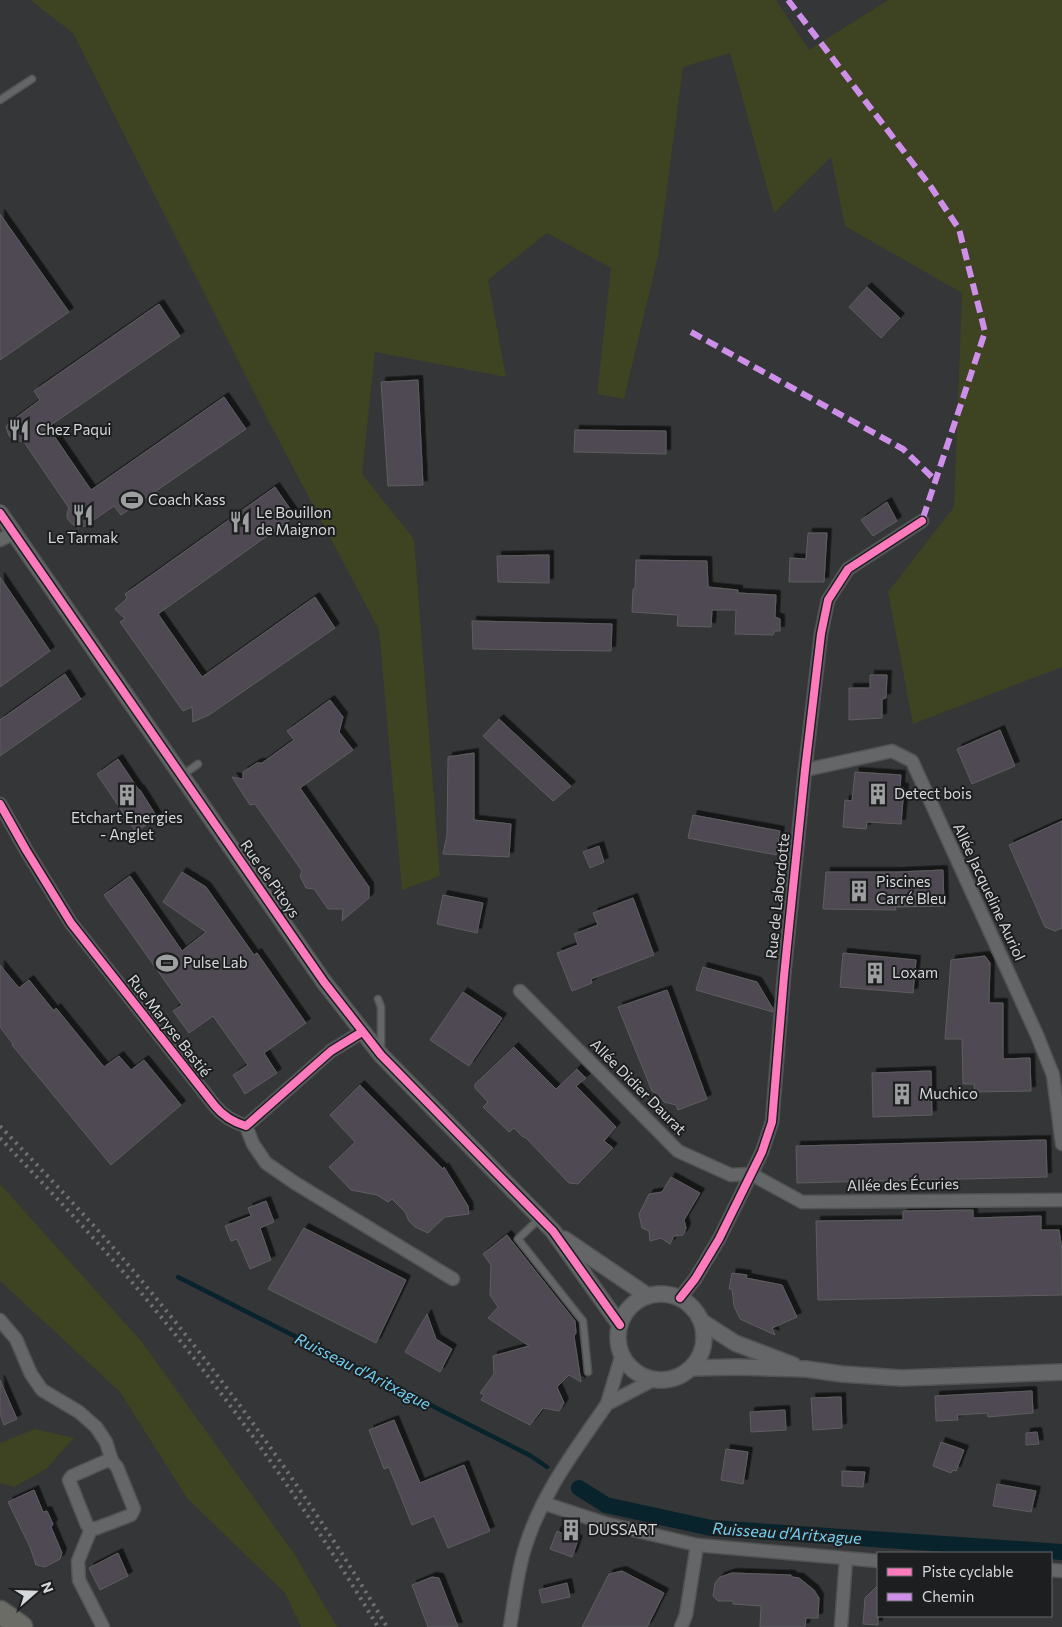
<svg xmlns="http://www.w3.org/2000/svg" width="1062" height="1627" font-family="Commissioner,sans-serif">
  <style>
    .green { fill: #3e4321 }
    .lines { fill: none; stroke-linecap: round; stroke-linejoin: round }
    .stream { stroke: #08232c; stroke-width: 4.5 }
    .canal { stroke: #08232c; stroke-width: 16 }
    .building { fill: #504852; stroke: #5e5e60; filter: url(#shadow) }
    .service-casing { stroke: #515354; stroke-width: 9 }
    .minor-casing { stroke: #515354; stroke-width: 15 }
    .tertiary-casing { stroke: #515354; stroke-width: 18 }
    .motorway-casing { stroke: #515354; stroke-width: 25 }
    .service { stroke: #646668; stroke-width: 6 }
    .minor { stroke: #646668; stroke-width: 12 }
    .tertiary { stroke: #646668; stroke-width: 15 }
    .motorway { stroke: #6b6c66; stroke-width: 22 }
    .rail { stroke: #6e7071; stroke-width: 4; stroke-dasharray: 2.5 5; stroke-linecap: butt }
    .quiet { stroke: #ce8fe9; stroke-width: 6; stroke-dasharray: 12 6; stroke-linecap: butt }
    .cycleway-casing { stroke: #1c1e1f; stroke-width: 11 }
    .cycleway { stroke: #fd7abc; stroke-width: 8 }
    .labels { text-anchor: middle; stroke-width: 4; stroke-linejoin: round; paint-order: stroke }
    .poi-label { font-size: 15px; fill: #d5d8da; stroke: #1c1e1f; text-anchor: start }
    .street-label { font-size: 15px; fill: #d5d8da; stroke: #1c1e1f }
    .water-label { font-size: 16px; font-style: italic; fill: #72cff3; stroke: #1c1e1f }
  </style>
  <defs>
    <filter id="shadow"><feDropShadow dx="4.5" dy="-4.5" stdDeviation="0" flood-color="#0009"/></filter>
  </defs>
  <rect width="100%" height="100%" fill="#343638"/>
  <g class="green">
    <polygon points="30,0 776,0 809,50 888,0 1062,0 1062,667 913,724 888,592 954,507 962,293 845,226 831,157 774,213 730,53 683,67 658,256 624,399 597,394 611,268 547,233 488,280 506,377 375,352 362,474 414,539 440,876 402,890 379,630 268,420 73,33"/>
    <polygon points="0,1184 142,1342 295,1555 337,1627 301,1627 285,1593 187,1498 120,1392 0,1281"/>
    <polygon points="35,1429 74,1438 46,1469 14,1487 0,1483 0,1443"/>
  </g>
  <g class="lines">
    <polyline class="stream" points="178,1277 531,1456 547,1467"/>
    <polyline class="canal" points="579,1488 606,1505 711,1528 1062,1552"/>
  </g>
  <g class="building">
    <polygon points="0,214 69,312 0,360"/>
    <polygon points="867,287 900,318 881,338 849,307"/>
    <polygon points="159,304 180,336 48,427 91,490 224,397 246,429 121,515 114,506 85,526 78,528 71,523 67,518 67,514 69,508 24,442 14,440 9,436 6,427 9,423 40,400 34,391"/>
    <polygon points="418,380 423,485 388,486 381,382"/>
    <polygon points="575,430 666,431 666,454 574,452"/>
    <polygon points="275,487 295,516 158,614 202,677 315,597 335,628 209,715 193,722 192,707 183,711 120,622 125,619 115,609 127,598 125,594"/>
    <polygon points="887,502 897,521 873,536 861,520"/>
    <polygon points="808,533 827,533 824,582 789,582 790,558 806,559"/>
    <polygon points="549,555 549,583 498,582 497,556"/>
    <polygon points="636,560 707,561 708,587 738,590 738,593 776,595 775,617 780,619 780,631 775,631 773,635 735,634 736,610 712,610 711,627 677,626 678,615 632,612 633,589 635,589"/>
    <polygon points="0,577 50,651 0,687"/>
    <polygon points="472,621 612,624 611,651 473,649"/>
    <polygon points="65,674 81,699 0,756 0,720"/>
    <polygon points="870,675 887,675 886,698 882,699 882,718 849,720 849,688 870,688"/>
    <polygon points="330,700 343,717 339,732 353,750 300,788 369,887 369,898 342,921 343,909 328,909 314,889 306,888 300,876 302,871 255,804 250,805 232,777 243,779 243,772 257,763 262,763 294,740 287,731"/>
    <polygon points="499,719 571,786 553,801 483,736"/>
    <polygon points="1000,730 1015,766 972,784 957,749"/>
    <polygon points="474,753 474,820 511,824 509,857 443,854 447,835 448,757"/>
    <polygon points="118,759 138,789 140,790 157,817 136,832 97,774"/>
    <polygon points="855,772 901,775 900,787 904,788 901,824 867,822 866,829 843,827 845,800 852,801"/>
    <polygon points="693,815 780,831 776,855 688,838"/>
    <polygon points="1062,821 1062,928 1055,931 1045,927 1009,845"/>
    <polygon points="599,846 604,862 590,868 583,852"/>
    <polygon points="943,870 944,906 895,907 896,910 823,909 826,872 898,872"/>
    <polygon points="182,872 206,887 254,955 257,953 306,1023 264,1053 277,1073 245,1094 233,1075 248,1065 213,1016 189,1033 173,1011 182,1005 104,895 130,876 182,951 206,932 163,902"/>
    <polygon points="443,895 483,903 477,933 437,924"/>
    <polygon points="633,898 654,955 591,979 592,983 572,991 557,953 578,945 574,934 598,925 593,913"/>
    <polygon points="843,953 916,960 913,993 840,987"/>
    <polygon points="985,956 990,963 989,1003 1003,1003 1003,1059 1030,1058 1031,1091 975,1092 974,1084 963,1084 962,1039 945,1039 951,960"/>
    <polygon points="0,965 19,988 29,980 54,1011 56,1008 104,1067 119,1056 131,1070 144,1060 181,1105 111,1165 12,1045 13,1044 0,1027"/>
    <polygon points="703,967 757,982 773,1009 773,1012 696,990"/>
    <polygon points="667,990 707,1099 678,1110 676,1105 664,1102 658,1094 652,1091 618,1007"/>
    <polygon points="463,992 502,1018 469,1066 430,1040"/>
    <polygon points="514,1047 556,1089 577,1069 586,1078 576,1086 616,1127 604,1141 613,1148 578,1184 569,1183 525,1137 523,1137 514,1128 509,1132 483,1107 488,1102 475,1088 475,1084"/>
    <polygon points="931,1071 932,1115 873,1117 872,1073"/>
    <polygon points="360,1085 443,1169 444,1167 468,1206 469,1214 445,1217 428,1233 415,1227 409,1221 405,1212 392,1199 388,1202 377,1195 351,1190 329,1167 355,1142 330,1115"/>
    <polygon points="1046,1140 1047,1177 797,1183 796,1146"/>
    <polygon points="671,1177 700,1193 684,1220 686,1228 683,1235 674,1236 670,1244 661,1238 650,1241 649,1231 642,1228 639,1214 649,1194 662,1192"/>
    <polygon points="266,1201 274,1222 260,1228 271,1260 250,1269 237,1239 231,1241 225,1226 251,1216 248,1208"/>
    <polygon points="973,1210 973,1218 1041,1216 1041,1230 1059,1230 1062,1250 1062,1295 818,1300 816,1221 903,1220 903,1211"/>
    <polygon points="304,1228 406,1280 376,1343 268,1289"/>
    <polygon points="507,1235 575,1321 576,1333 574,1336 581,1382 569,1375 557,1387 564,1403 559,1411 543,1408 530,1425 481,1400 484,1395 480,1393 494,1374 493,1356 529,1346 488,1318 498,1307 490,1295 491,1265 483,1254"/>
    <polygon points="732,1273 747,1275 746,1278 782,1285 797,1317 772,1328 775,1335 740,1319 734,1306 732,1289 729,1289"/>
    <polygon points="427,1314 436,1339 452,1349 440,1372 405,1352"/>
    <polygon points="0,1380 17,1419 4,1425 0,1414"/>
    <polygon points="1032,1391 1033,1413 988,1417 987,1413 957,1415 958,1420 936,1421 935,1396"/>
    <polygon points="841,1397 842,1428 813,1430 811,1398"/>
    <polygon points="785,1410 786,1430 751,1432 750,1412"/>
    <polygon points="394,1420 420,1483 464,1465 490,1531 448,1548 434,1516 412,1525 389,1467 384,1469 369,1430"/>
    <polygon points="1037,1432 1039,1444 1026,1445 1026,1433"/>
    <polygon points="941,1442 964,1450 956,1471 953,1470 951,1473 933,1466"/>
    <polygon points="726,1449 748,1452 743,1484 721,1480"/>
    <polygon points="842,1471 865,1472 863,1487 842,1486"/>
    <polygon points="997,1484 1036,1491 1031,1512 993,1506"/>
    <polygon points="34,1490 43,1512 47,1511 53,1524 51,1527 62,1553 60,1559 45,1567 36,1565 30,1547 8,1502"/>
    <polygon points="557,1531 578,1540 572,1557 550,1549"/>
    <polygon points="118,1553 128,1576 100,1590 89,1568"/>
    <polygon points="622,1571 664,1593 647,1627 582,1627 609,1574"/>
    <polygon points="732,1573 791,1575 792,1577 799,1578 814,1590 819,1598 818,1618 806,1618 805,1627 760,1627 761,1606 733,1604 733,1601 718,1601 713,1596 715,1583 720,1577"/>
    <polygon points="432,1577 439,1578 458,1627 428,1627 412,1585"/>
    <polygon points="567,1583 570,1597 542,1603 539,1590"/>
    <polygon points="878,1585 878,1625 863,1624 865,1598"/>
  </g>
  <g class="lines">
    <g class="service-casing">
      <g id="service">
        <polyline points="0,100 32,79"/>
        <polyline points="181,776 198,764"/>
        <polyline points="378,999 381,1007 381,1049"/>
        <polyline points="540,1218 518,1239 583,1321 588,1372"/>
      </g>
    </g>
    <g class="minor-casing">
      <g id="minor">
        <polyline points="0,540 14,533"/>
        <polyline points="805,770 892,751 912,761 1037,1035 1053,1075 1062,1144"/>
        <path d="M0,804L26,850L71,923L215,1106C223,1116 233,1122 246,1126L331,1051L362,1032"/>
        <polyline points="520,991 678,1151 731,1175 751,1174"/>
        <polyline points="246,1126 253,1144 266,1163 295,1183 453,1279"/>
        <polyline points="751,1174 802,1202 1062,1200"/>
        <polyline points="680,1298 695,1279 719,1239 762,1152 772,1122 784,976 805,770 821,634 828,600 848,569 922,521"/>
        <polyline points="0,1320 16,1339 31,1374 42,1390 79,1412 96,1427 106,1442 112,1461"/>
        <polyline points="622,1354 607,1404 653,1380"/>
        <polygon points="106,1461 112,1461 117,1467 134,1509 131,1515 97,1528 91,1529 87,1525 69,1480 72,1476"/>
        <polyline points="543,1503 604,1523 697,1545 878,1561"/>
        <polyline points="91,1529 78,1561 79,1580 103,1627"/>
        <polyline points="1051,1570 1062,1571"/>
        <path d="M510,1627C514,1602 517,1575 524,1551C541,1494 574,1452 607,1404"/>
        <polyline points="681,1627 686,1615 697,1545"/>
        <polyline points="841,1627 846,1559"/>
      </g>
    </g>
    <g class="tertiary-casing">
      <g id="tertiary">
        <polyline points="0,513 324,982 381,1055 553,1231 620,1325"/>
        <polyline points="564,1239 648,1296"/>
        <circle cx="661" cy="1337" r="43"/>
        <polyline points="701,1321 735,1343 793,1365"/>
        <polyline points="692,1368 736,1367 806,1369 842,1374 901,1378 1062,1372"/>
      </g>
    </g>
    <g class="motorway-casing">
      <polyline id="motorway" points="0,1612 21,1627"/>
    </g>
    <use href="#service" class="service"/>
    <use href="#minor" class="minor"/>
    <use href="#tertiary" class="tertiary"/>
    <use href="#motorway" class="motorway"/>
    <g class="rail">
      <path d="M0,1126C51,1180 103,1233 150,1291C238,1397 317,1509 387,1627"/>
      <path d="M0,1138C48,1189 97,1240 142,1294C230,1399 308,1510 378,1627"/>
    </g>
    <g class="quiet">
      <polyline points="788,0 931,187 959,229 985,332 922,521"/>
      <polyline points="691,332 903,449 935,480"/>
    </g>
    <g class="cycleway-casing">
      <g id="cycleway">
        <polyline points="0,513 324,982 381,1055 553,1231 620,1325"/>
        <path d="M0,804L26,850L71,923L215,1106C223,1116 233,1122 246,1126L331,1051L362,1032"/>
        <polyline points="680,1298 695,1279 719,1239 762,1152 772,1122 784,976 805,770 821,634 828,600 848,569 922,521"/>
      </g>
    </g>
    <use href="#cycleway" class="cycleway"/>
  </g>
  <defs>
    <g id="restaurant-bare" transform="scale(1.725)"><path d="M-5-6h1v4h1v-4h1v4h1v-4h1v5L-1.5 .5V6h-2V.5L-5-1ZM5-6V6H3V1.5H1.5Q1.5-4 5-6Z" fill="#9d9fa1" stroke="#1c1e1f" stroke-width="2.5" paint-order="stroke"/></g>
    <g id="stadium-bare" transform="scale(1.725)"><path d="M0-5a6.5 5 0 1 0 0 10a6.5 5 0 1 0 0-10ZM-3.5-1.8h7v3.6h-7Z" fill="#9d9fa1" stroke="#1c1e1f" stroke-width="2.5" paint-order="stroke"/></g>
    <g id="building-bare" transform="scale(1.725)"><path d="M-4-6H4V6H1V3H-1V6H-4ZM-2.5-4.3h1.7v1.8h-1.7ZM.8-4.3h1.7v1.8H.8ZM-2.5-1h1.7V.8h-1.7ZM.8-1h1.7V.8H.8Z" fill="#9d9fa1" stroke="#1c1e1f" stroke-width="2.5" paint-order="stroke"/></g>
  </defs>
  <g fill-rule="evenodd">
    <use href="#restaurant-bare" x="19" y="430"/>
    <use href="#stadium-bare" x="132" y="500"/>
    <use href="#restaurant-bare" x="83" y="515"/>
    <use href="#restaurant-bare" x="240" y="522"/>
    <use href="#building-bare" x="878" y="794"/>
    <use href="#building-bare" x="127" y="795"/>
    <use href="#building-bare" x="859" y="891"/>
    <use href="#stadium-bare" x="167" y="963"/>
    <use href="#building-bare" x="875" y="973"/>
    <use href="#building-bare" x="902" y="1094"/>
    <use href="#building-bare" x="571" y="1530"/>
  </g>
  <g class="labels">
    <g class="poi-label">
      <text x="36" y="435">Chez Paqui</text>
      <text x="148" y="505">Coach Kass</text>
      <text x="256" y="518">Le Bouillon<tspan x="256" dy="17">de Maignon</tspan></text>
      <text x="83" y="543" text-anchor="middle">Le Tarmak</text>
      <text x="894" y="799">Detect bois</text>
      <text x="127" y="823" text-anchor="middle">Etchart Energies<tspan x="127" dy="17">- Anglet</tspan></text>
      <text x="876" y="887">Piscines<tspan x="876" dy="17">Carré Bleu</tspan></text>
      <text x="183" y="968">Pulse Lab</text>
      <text x="892" y="978">Loxam</text>
      <text x="919" y="1099">Muchico</text>
      <text x="588" y="1535">DUSSART</text>
    </g>
    <g class="street-label">
      <text transform="translate(270 879) rotate(55)" y="5">Rue de Pitoys</text>
      <text transform="translate(989 892) rotate(65)" y="5">Allée Jacqueline Auriol</text>
      <text transform="translate(778 896) rotate(-84)" y="5">Rue de Labordotte</text>
      <text transform="translate(169 1026) rotate(52)" y="5">Rue Maryse Bastié</text>
      <text transform="translate(638 1087) rotate(45)" y="5">Allée Didier Daurat</text>
      <text transform="translate(903 1185) rotate(-1)" y="5">Allée des Écuries</text>
    </g>
    <g class="water-label">
      <text transform="translate(363 1371) rotate(27)" y="6">Ruisseau d'Aritxague</text>
      <text transform="translate(787 1533) rotate(4)" y="6">Ruisseau d'Aritxague</text>
    </g>
  </g>
  <rect x="877" y="1552" width="175" height="65" fill="#1c1e1f" stroke="#66686a"/>
  <rect x="887" y="1568" width="25" height="8" fill="#fd7abc" stroke="#66686a"/>
  <text x="922" y="1577" font-size="15" fill="#d5d8da">Piste cyclable</text>
  <rect x="887" y="1593" width="25" height="8" fill="#ce8fe9" stroke="#66686a"/>
  <text x="922" y="1602" font-size="15" fill="#d5d8da">Chemin</text>
  <g transform="translate(35 1592) rotate(70)" stroke="#1c1e1f" stroke-width="4" paint-order="stroke">
  <path d="M0-4L9 19L0 12L-9 19Z" fill="#d5d8da"/>
  <text y="-8" font-size="14" font-weight="bold" text-anchor="middle" fill="#d5d8da">N</text>
  </g>
</svg>
